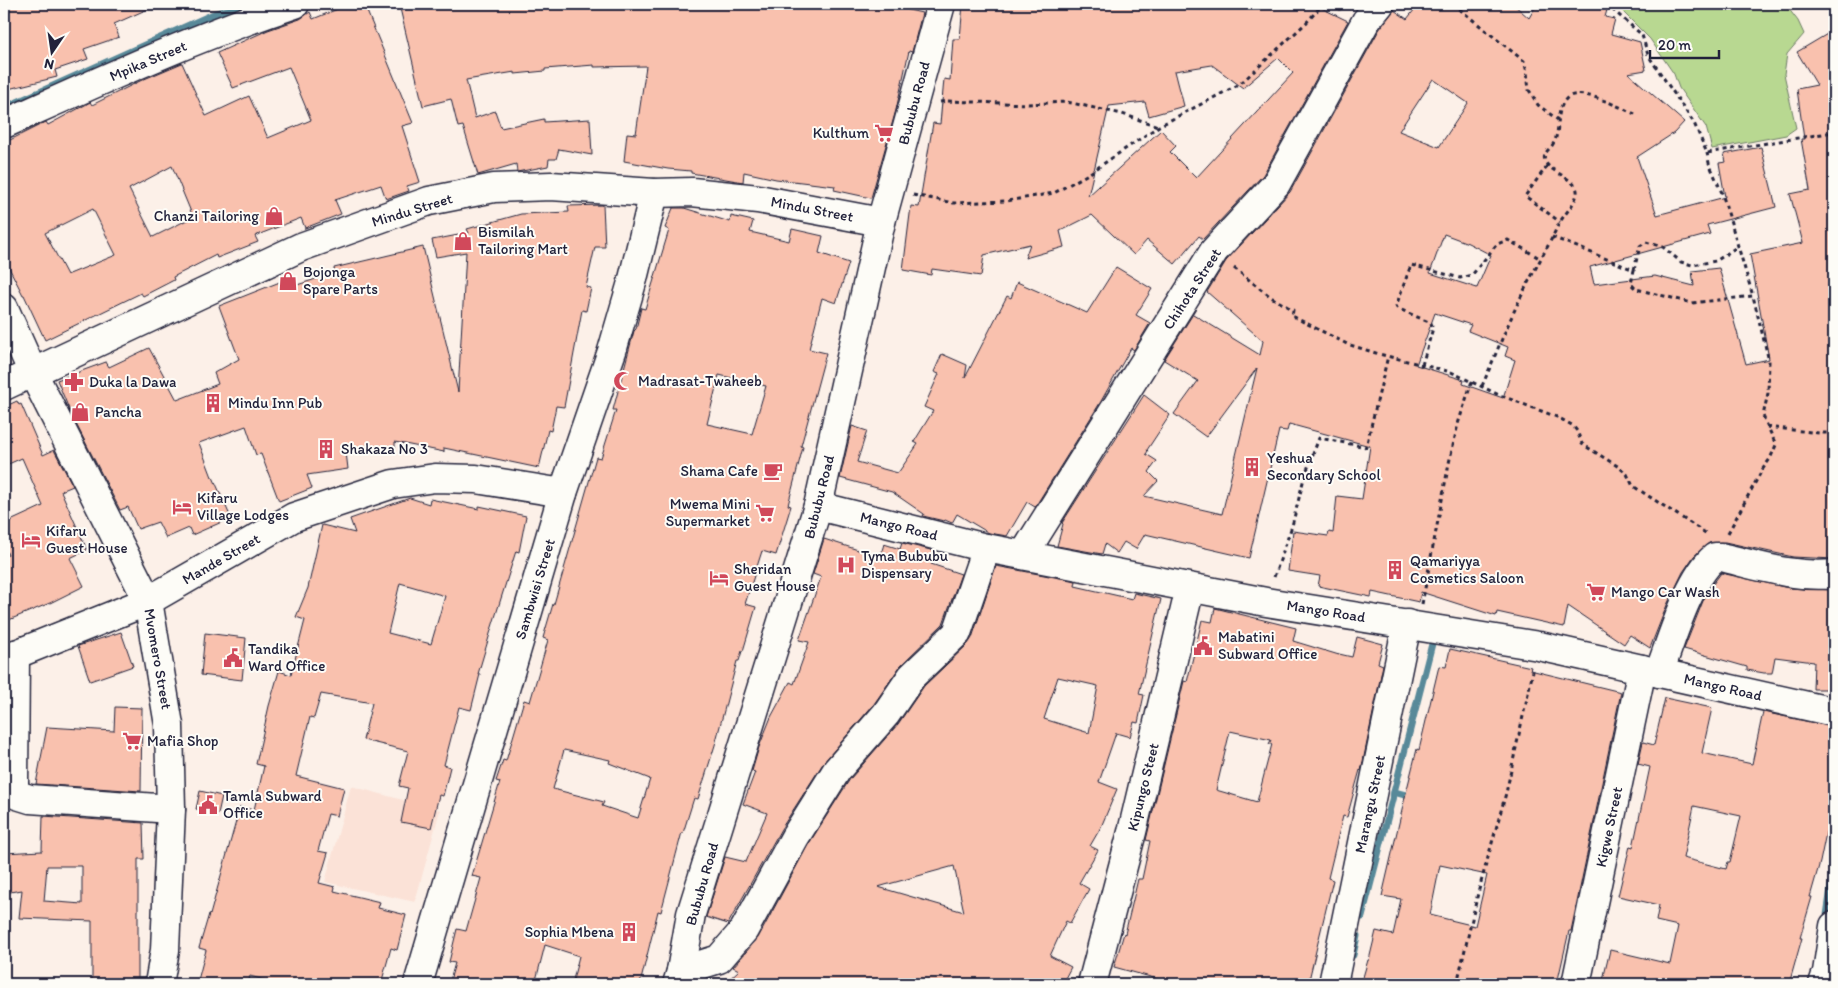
<svg xmlns="http://www.w3.org/2000/svg" width="1838" height="988" font-family="Itim,sans-serif">
  <style>
    .built { fill: #fbe2d7 }
    .green { fill: #b8d891; stroke: #6d7d66 }
    .lines { fill: none; stroke-linecap: round; stroke-linejoin: round }
    .stream { stroke: #598999; stroke-width: 7 }
    .building { fill: #f9c1ae; stroke: #22223b; fill-rule: evenodd }
    .street-casing { stroke: #22223b; stroke-width: 31 }
    .secondary-casing { stroke: #22223b; stroke-width: 31 }
    .path { stroke: #22223b; stroke-width: 3; stroke-dasharray: 4 4; stroke-linecap: butt }
    .street { stroke: #fdfcf7; stroke-width: 28 }
    .secondary { stroke: #fdfcf7; stroke-width: 28 }
    .labels { text-anchor: middle; stroke-width: 4; stroke-linejoin: round; paint-order: stroke }
    .street-label { font-size: 15px; fill: #22223b; stroke: #fdfcf7 }
    .poi-label { font-size: 15px; fill: #22223b; stroke: #fdfcf7; text-anchor: start }
  </style>
  <rect width="100%" height="100%" fill="#fcf0e8"/>
  <filter id="ink" filterUnits="userSpaceOnUse"><feTurbulence type="fractalNoise" baseFrequency=".02" numOctaves="2"/><feDisplacementMap in="SourceGraphic" scale="10" xChannelSelector="R" yChannelSelector="G"/><feConvolveMatrix kernelMatrix="1 2 1 2 8 2 1 2 1" color-interpolation-filters="sRGB"/></filter>
  <g filter="url(#ink)">
    <polygon class="built" points="351,786 440,810 415,902 325,882"/>
    <polygon class="green" points="1615,4 1785,4 1798,21 1804,34 1787,54 1784,74 1796,128 1786,135 1712,149 1706,127 1679,88 1674,74 1650,39"/>
    <g class="lines">
      <g class="stream">
        <polyline points="4,108 216,13 248,4"/>
        <polyline points="1394,792 1413,797"/>
        <polyline points="1362,917 1434,636 1436,637"/>
        <polyline points="1826,922 1834,868"/>
        <polyline points="1353,955 1357,936"/>
      </g>
    </g>
    <g class="building">
      <polygon points="4,4 159,4 114,24 119,37 84,49 88,59 55,70 57,77 4,90"/>
      <path d="M350,4H364L413,123L402,126L420,182L407,186L409,191L386,199L381,185L335,200L341,214L305,228L301,218L255,236L258,242L217,258L216,255L173,277L174,280L143,296L141,293L45,340L24,295H23L4,258V143L46,122L48,125L85,105L90,102L92,105L142,80L182,63L206,116L249,96L268,138L311,120L289,67L233,88L217,53L268,30L300,19L310,12L313,19ZM172,166L193,217L153,237L129,189ZM93,209L116,255L67,275L45,233Z"/>
      <polygon points="399,4 854,4 874,7 875,4 882,4 922,13 912,52 909,51 896,110 871,198 834,190 835,186 776,179 744,172 743,182 691,173 691,171 668,169 624,161 627,133 636,134 646,66 594,67 594,65 545,69 545,71 515,74 515,72 466,80 475,118 495,111 501,128 544,119 544,122 590,119 592,155 559,149 556,159 549,159 548,166 517,172 516,164 478,175 463,126 458,127 451,99 423,106"/>
      <path d="M963,4H1313L1348,21L1263,175L1203,239L1199,236L1175,264L1147,240L1134,255L1092,215L1060,231L1064,247L1025,258L1030,244L984,255L981,276L932,269L931,275L903,270L911,206L919,207L933,123L940,124L944,79L950,80L953,39H960ZM1278,58L1293,73L1196,178L1170,152L1176,146L1161,130L1088,196L1109,106L1145,102L1149,116L1184,106L1175,71L1212,65L1243,88Z"/>
      <path d="M1419,4H1513L1529,18L1537,4H1583L1607,10L1605,17L1615,19L1611,34L1640,42L1646,70L1628,73L1684,122L1674,133L1637,157L1657,215L1725,197L1719,163L1726,162L1724,154L1761,147L1776,207L1707,225L1710,234L1590,267L1594,284L1655,276L1694,286L1692,271L1719,268L1746,364L1769,359L1750,254L1803,243L1790,194L1810,190L1801,139H1804L1797,89L1817,85L1797,52L1834,30V116L1828,119L1834,169V559L1793,557L1725,542L1709,543L1694,556L1683,572L1667,605L1650,648L1630,635L1624,644L1568,606L1564,627L1497,612L1496,616L1421,592L1419,602L1372,592L1371,597L1318,586L1320,576L1288,571L1293,531L1328,536L1329,532L1333,533L1337,496L1362,499L1370,446L1289,424L1287,431L1279,430L1249,558L1145,534L1136,549L1124,542L1117,553L1105,544L1102,554L1057,546L1063,524L1062,523L1144,395L1170,415L1147,450L1148,451L1146,454L1157,461L1149,472L1158,481L1144,496L1222,514L1257,368L1206,437L1174,414L1198,381L1164,360L1193,314L1260,355L1263,341L1207,292L1226,261L1290,192L1379,30L1394,10L1407,19ZM1433,79L1468,103L1439,147L1399,131ZM1444,234L1468,243L1491,255L1477,288L1430,273ZM1435,313L1471,325L1468,331L1508,347L1505,356L1515,360L1503,398L1463,384L1464,380L1416,365Z"/>
      <polygon points="603,205 605,247 595,247 586,287 591,288 586,311 582,310 564,407 556,406 551,431 548,430 539,468 444,448 444,452 395,442 395,448 346,452 348,469 307,475 312,488 279,501 261,454 256,455 246,426 199,443 212,477 213,477 231,518 192,535 189,528 166,538 158,522 138,529 128,507 120,510 71,414 57,380 106,362 109,367 149,348 177,400 218,384 214,373 239,359 219,306 295,276 297,285 335,273 334,268 423,247 458,392 466,252 436,257 432,240 469,233 467,229 521,214 569,212 568,206"/>
      <path d="M673,208H684L730,222L731,216L753,221L750,232L789,241L792,229L823,236L819,253L849,263L836,303L822,298L809,349L826,353L801,446L803,447L788,505L791,506L776,555L762,551L745,604L756,607L743,651H742L739,661H737L715,745L698,799L694,798L683,833L682,832L661,912L658,911L640,984H572L579,956L545,945L535,984H449L455,963L449,962L457,929L466,931L481,878L472,876L500,782L496,781L503,760L506,761L524,700L530,702L548,640L543,638L553,604H554L596,457L601,458L616,410H613L634,331L636,329L641,308L645,309L669,230L665,228ZM719,375L766,386L752,434L707,424ZM564,750L610,760L609,763L650,779L638,818L602,806L604,802L553,789Z"/>
      <polygon points="1116,267 1152,289 1136,315 1150,323 1134,350 1131,348 1100,403 1035,507 1027,502 1007,536 989,533 957,514 952,523 945,520 944,521 923,516 924,514 892,492 840,478 852,426 867,431 857,462 898,473 918,444 914,442 933,411 924,407 939,374 934,372 942,354 967,365 965,378 1007,296 1011,298 1017,282 1087,313"/>
      <polygon points="17,401 19,405 21,404 43,455 54,450 73,486 61,491 87,550 70,558 84,586 50,603 4,622 4,556 8,555 4,545 4,524 43,506 22,458 4,466 4,407"/>
      <path d="M410,498L429,504L430,499L479,509V506L526,516L519,552L516,551L492,627L478,674H480L471,710L459,707L444,765L450,767L443,796L439,795L431,828L401,822L408,788L399,786L408,751L363,740L372,703L321,694L314,718L310,717L296,776L344,788L337,816L328,814L318,851L328,853L319,883L335,887L334,891L380,902L378,908L406,915L397,950L391,948L381,984H279L250,976L248,984H197L206,950L199,948L209,914L210,915L240,807L254,810L264,766L256,764L269,706L279,671L291,675L305,620L296,617L308,588L322,525L355,533L350,519ZM400,583L445,596L431,644L388,633Z"/>
      <polygon points="824,539 880,557 884,544 900,549 902,543 935,551 931,564 961,574 943,624 901,665 874,704 824,762 781,829 728,924 706,917 725,857 746,862 767,813 743,804 755,772 752,771 759,747 771,717 790,682 794,684 809,642 799,640 821,577 813,574"/>
      <path d="M996,566L1076,581L1075,586L1132,599L1134,593L1161,599L1139,694L1144,695L1138,723L1134,722L1130,737L1116,733L1099,782L1117,789L1101,827L1090,846L1098,850L1079,883L1089,889L1070,923L1066,921L1050,956L1071,967L1062,984H724L739,970L733,967L758,938L808,845L850,779L898,724L924,686L968,644L972,638ZM1058,677L1098,686L1089,733L1044,719ZM954,866L964,912L878,887Z"/>
      <polygon points="1721,573 1789,588 1834,590 1834,689 1813,689 1814,662 1775,657 1772,673 1764,673 1747,670 1747,667 1684,649 1703,601 1710,588"/>
      <path d="M1215,608L1296,628L1293,641L1339,655V654L1352,657L1357,637L1383,644L1378,663L1383,665L1361,771L1360,770L1347,817L1343,816L1328,878L1333,880L1308,984H1164L1165,981L1114,967L1124,933L1125,934L1138,879H1142L1150,841L1146,840L1184,681L1187,682L1202,620L1212,622ZM1230,731L1271,740L1269,744H1272L1257,802L1216,790Z"/>
      <polygon points="121,632 133,666 90,681 78,646"/>
      <polygon points="205,633 246,638 242,680 201,675"/>
      <path d="M1450,649L1531,667L1530,670L1621,692L1571,931H1569L1557,984H1361L1368,960H1369L1376,931L1393,935L1401,899L1382,896L1406,793L1417,749L1419,750L1439,666L1446,667ZM1440,865L1487,875L1475,926L1430,915Z"/>
      <path d="M1665,698L1712,708L1702,753L1752,764L1763,712L1834,727V805L1832,804L1820,862L1810,897H1812L1800,938H1802L1789,984H1602L1610,950L1670,964L1678,926L1656,921L1659,905L1618,896L1630,846L1633,847L1650,767L1638,764L1643,742L1654,745ZM1694,806L1741,816L1730,862H1728L1726,869L1683,858Z"/>
      <polygon points="115,707 142,708 141,791 36,784 47,727 114,731"/>
      <polygon points="200,791 222,796 218,814 196,809"/>
      <path d="M43,816L143,823L144,859H138V984H92V921L19,918L22,890L4,893V853L42,851ZM47,866H82V904L44,901Z"/>
    </g>
    <g class="lines">
      <g class="street-casing">
        <g id="street">
          <path d="M4,124C100,81 195,37 295,4"/>
          <polyline points="4,308 33,373 148,601 169,725 171,809 165,950 159,984"/>
          <polyline points="4,386 301,247 429,201 494,188 551,186 654,193 692,192 758,199 881,222"/>
          <polyline points="1024,554 1214,251 1276,184 1366,21 1380,4"/>
          <polyline points="15,654 14,786 17,795 30,799 171,809"/>
          <polyline points="4,659 148,601 294,517 393,484 435,478 476,479 563,493"/>
          <path d="M1659,673C1671,641 1689,578 1715,557H1721C1759,566 1795,578 1834,574"/>
          <polyline points="681,971 719,959 744,930 795,837 837,770 886,714 912,676 957,633 986,548"/>
          <polyline points="418,984 563,493 612,351 633,279 654,193"/>
          <polyline points="1092,984 1132,832 1190,588"/>
          <polyline points="1333,984 1407,624"/>
          <polyline points="1576,984 1642,669"/>
          <polyline points="1823,984 1827,972 1834,926"/>
        </g>
      </g>
      <g class="secondary-casing">
        <g id="secondary">
          <polyline points="818,506 986,548 1266,602 1539,646 1834,712"/>
          <polyline points="677,984 681,971 691,914 818,506 881,222 941,4"/>
        </g>
      </g>
      <g class="path">
        <polyline points="1453,4 1524,61 1527,72 1529,90 1538,105 1558,120"/>
        <polyline points="1606,4 1642,35 1648,55 1694,123 1707,153 1834,132"/>
        <polyline points="940,102 947,101 1028,104 1067,102 1122,114 1158,126"/>
        <polyline points="1547,166 1525,196 1560,222"/>
        <polyline points="913,195 954,203 1007,201 1054,193 1090,173 1159,126 1240,84 1306,23 1322,5 1334,6 1344,11"/>
        <polyline points="1552,237 1634,270 1631,284 1636,289 1692,303 1753,296 1722,193 1709,163 1707,153"/>
        <polyline points="1234,268 1271,297 1293,310 1292,316 1347,344 1379,354 1451,372 1497,394 1557,417 1572,425 1577,431 1582,444 1619,467 1627,474 1633,486 1707,534"/>
        <polyline points="1634,270 1640,246 1646,242 1663,247 1681,262 1692,265 1716,261 1738,246"/>
        <polyline points="1422,365 1433,328 1431,323 1397,308 1396,306 1411,265 1460,278 1472,275 1497,244 1508,240 1541,259"/>
        <path d="M1482,386C1494,359 1505,330 1518,303C1528,282 1539,262 1550,242C1553,236 1556,229 1560,222C1565,213 1576,203 1577,193C1579,180 1552,173 1546,163C1542,156 1546,152 1551,147C1563,132 1553,112 1567,98C1580,86 1621,108 1635,114"/>
        <polyline points="1767,427 1819,433 1829,433 1834,428"/>
        <polyline points="1728,533 1762,470 1770,459 1776,445 1763,416 1768,393 1769,361 1753,296"/>
        <polyline points="1274,577 1292,526 1304,478 1319,438 1366,447 1388,356"/>
        <polyline points="1422,604 1449,463 1458,424 1472,381"/>
        <polyline points="1457,984 1478,893 1506,793 1533,671"/>
      </g>
      <use href="#street" class="street"/>
      <use href="#secondary" class="secondary"/>
    </g>
  </g>
  <defs>
    <g id="supermarket-bare" transform="scale(1.5)"><path d="M-6-5.5h2.5l.6 2H6L4.5 2H-2.5L-4.4-4H-6ZM-1.5 3.2a1.3 1.3 0 1 0 .1 0ZM3 3.2a1.3 1.3 0 1 0 .1 0Z" fill="#d1495b" stroke="#fdfcf7" stroke-width="2.5" paint-order="stroke"/></g>
    <g id="shop-bare" transform="scale(1.5)"><path d="M-5-2.5h2.3a2.7 3.5 0 0 1 5.4 0H5L5.5 6h-11ZM-1.5-2.5h3a1.5 2.3 0 0 0-3 0Z" fill="#d1495b" stroke="#fdfcf7" stroke-width="2.5" paint-order="stroke"/></g>
    <g id="mosque-bare" transform="scale(1.5)"><path d="M3.5-4.9A6 6 0 1 0 3.5 4.9A5 5 0 1 1 3.5-4.9Z" fill="#d1495b" stroke="#fdfcf7" stroke-width="2.5" paint-order="stroke"/></g>
    <g id="pharmacy-bare" transform="scale(1.5)"><path d="M-2-6h4v4h4v4h-4v4h-4v-4h-4v-4h4Z" fill="#d1495b" stroke="#fdfcf7" stroke-width="2.5" paint-order="stroke"/></g>
    <g id="building-bare" transform="scale(1.5)"><path d="M-4-6H4V6H1V3H-1V6H-4ZM-2.5-4.3h1.7v1.8h-1.7ZM.8-4.3h1.7v1.8H.8ZM-2.5-1h1.7V.8h-1.7ZM.8-1h1.7V.8H.8Z" fill="#d1495b" stroke="#fdfcf7" stroke-width="2.5" paint-order="stroke"/></g>
    <g id="cafe-bare" transform="scale(1.5)"><path d="M-5.5-4.5H6V0H3Q3 3.5 0 3.5H-2.5Q-5.5 3.5-5.5 0ZM3-3.2v2h1.7v-2ZM-6 4.5H4V6H-6Z" fill="#d1495b" stroke="#fdfcf7" stroke-width="2.5" paint-order="stroke"/></g>
    <g id="hotel-bare" transform="scale(1.5)"><path d="M-6-4.5h1.5V1H6V5H4.5V3h-9V5H-6ZM-4 0a1.8 1.8 0 1 1 3.6 0ZM.5 0V-2.5h3Q6-2.5 6 0Z" fill="#d1495b" stroke="#fdfcf7" stroke-width="2.5" paint-order="stroke"/></g>
    <g id="hospital-bare" transform="scale(1.5)"><path d="M-5-5h3v3.5h4V-5h3V5h-3V1.5h-4V5h-3Z" fill="#d1495b" stroke="#fdfcf7" stroke-width="2.5" paint-order="stroke"/></g>
    <g id="civic-bare" transform="scale(1.5)"><path d="M-.6-6.5H3V-4.5H.6V-3L4-1V1h2V6H-6V1h2V-1L-.6-3ZM-1.2 2.5V6h2.4V2.5Z" fill="#d1495b" stroke="#fdfcf7" stroke-width="2.5" paint-order="stroke"/></g>
  </defs>
  <g fill-rule="evenodd">
    <use href="#supermarket-bare" x="884" y="133"/>
    <use href="#shop-bare" x="274" y="216"/>
    <use href="#shop-bare" x="463" y="241"/>
    <use href="#shop-bare" x="288" y="281"/>
    <use href="#mosque-bare" x="623" y="381"/>
    <use href="#pharmacy-bare" x="74" y="382"/>
    <use href="#building-bare" x="213" y="403"/>
    <use href="#shop-bare" x="80" y="412"/>
    <use href="#building-bare" x="326" y="449"/>
    <use href="#building-bare" x="1252" y="467"/>
    <use href="#cafe-bare" x="773" y="471"/>
    <use href="#hotel-bare" x="182" y="507"/>
    <use href="#supermarket-bare" x="765" y="513"/>
    <use href="#hotel-bare" x="31" y="540"/>
    <use href="#hospital-bare" x="846" y="565"/>
    <use href="#building-bare" x="1395" y="570"/>
    <use href="#hotel-bare" x="719" y="578"/>
    <use href="#supermarket-bare" x="1596" y="592"/>
    <use href="#civic-bare" x="1203" y="646"/>
    <use href="#civic-bare" x="233" y="658"/>
    <use href="#supermarket-bare" x="132" y="741"/>
    <use href="#civic-bare" x="208" y="805"/>
    <use href="#building-bare" x="629" y="932"/>
  </g>
  <g class="labels">
    <g class="street-label">
      <text transform="translate(148 61) rotate(-23)" y="5">Mpika Street</text>
      <text transform="translate(914 103) rotate(-75)" y="5">Bububu Road</text>
      <text transform="translate(812 209) rotate(11)" y="5">Mindu Street</text>
      <text transform="translate(412 210) rotate(-17)" y="5">Mindu Street</text>
      <text transform="translate(1192 289) rotate(-57)" y="5">Chihota Street</text>
      <text transform="translate(819 497) rotate(-76)" y="5">Bububu Road</text>
      <text transform="translate(899 526) rotate(14)" y="5">Mango Road</text>
      <text transform="translate(221 559) rotate(-30)" y="5">Mande Street</text>
      <text transform="translate(535 589) rotate(-73)" y="5">Sambwisi Street</text>
      <text transform="translate(1326 611) rotate(9)" y="5">Mango Road</text>
      <text transform="translate(158 659) rotate(80)" y="5">Mvomero Street</text>
      <text transform="translate(1723 687) rotate(13)" y="5">Mango Road</text>
      <text transform="translate(1143 787) rotate(-76)" y="5">Kipungo Steet</text>
      <text transform="translate(1370 804) rotate(-78)" y="5">Marangu Street</text>
      <text transform="translate(1609 827) rotate(-78)" y="5">Kigwe Street</text>
      <text transform="translate(702 884) rotate(-74)" y="5">Bububu Road</text>
    </g>
    <g class="poi-label">
      <text x="869" y="138" text-anchor="end">Kulthum</text>
      <text x="259" y="221" text-anchor="end">Chanzi Tailoring</text>
      <text x="478" y="237">Bismilah<tspan x="478" dy="17">Tailoring Mart</tspan></text>
      <text x="303" y="277">Bojonga<tspan x="303" dy="17">Spare Parts</tspan></text>
      <text x="638" y="386">Madrasat-Twaheeb</text>
      <text x="89" y="387">Duka la Dawa</text>
      <text x="228" y="408">Mindu Inn Pub</text>
      <text x="95" y="417">Pancha</text>
      <text x="341" y="454">Shakaza No 3</text>
      <text x="1267" y="463">Yeshua<tspan x="1267" dy="17">Secondary School</tspan></text>
      <text x="758" y="476" text-anchor="end">Shama Cafe</text>
      <text x="197" y="503">Kifaru<tspan x="197" dy="17">Village Lodges</tspan></text>
      <text x="750" y="509" text-anchor="end">Mwema Mini<tspan x="750" dy="17">Supermarket</tspan></text>
      <text x="46" y="536">Kifaru<tspan x="46" dy="17">Guest House</tspan></text>
      <text x="861" y="561">Tyma Bububu<tspan x="861" dy="17">Dispensary</tspan></text>
      <text x="1410" y="566">Qamariyya<tspan x="1410" dy="17">Cosmetics Saloon</tspan></text>
      <text x="734" y="574">Sheridan<tspan x="734" dy="17">Guest House</tspan></text>
      <text x="1611" y="597">Mango Car Wash</text>
      <text x="1218" y="642">Mabatini<tspan x="1218" dy="17">Subward Office</tspan></text>
      <text x="248" y="654">Tandika<tspan x="248" dy="17">Ward Office</tspan></text>
      <text x="147" y="746">Mafia Shop</text>
      <text x="223" y="801">Tamla Subward<tspan x="223" dy="17">Office</tspan></text>
      <text x="614" y="937" text-anchor="end">Sophia Mbena</text>
    </g>
  </g>
  <rect width="1838" height="988" fill="none" stroke="#fdfcf7" stroke-width="20"/>
  <rect x="10" y="10" width="1818" height="968" fill="none" stroke="#22223b" stroke-width="2" filter="url(#ink)"/>
  <g transform="translate(52 52) rotate(193)" stroke="#fdfcf7" stroke-width="4" paint-order="stroke">
  <path d="M0-4L9 19L0 12L-9 19Z" fill="#22223b"/>
  <text y="-8" font-size="14" font-weight="bold" text-anchor="middle" fill="#22223b">N</text>
  </g>
  <path d="M1650 50v8h69v-8" fill="none" stroke="#22223b" stroke-width="2.5"/>
  <text x="1658" y="50" font-size="15" fill="#22223b" stroke="#fdfcf7" stroke-width="4" paint-order="stroke">20 m</text>
</svg>
